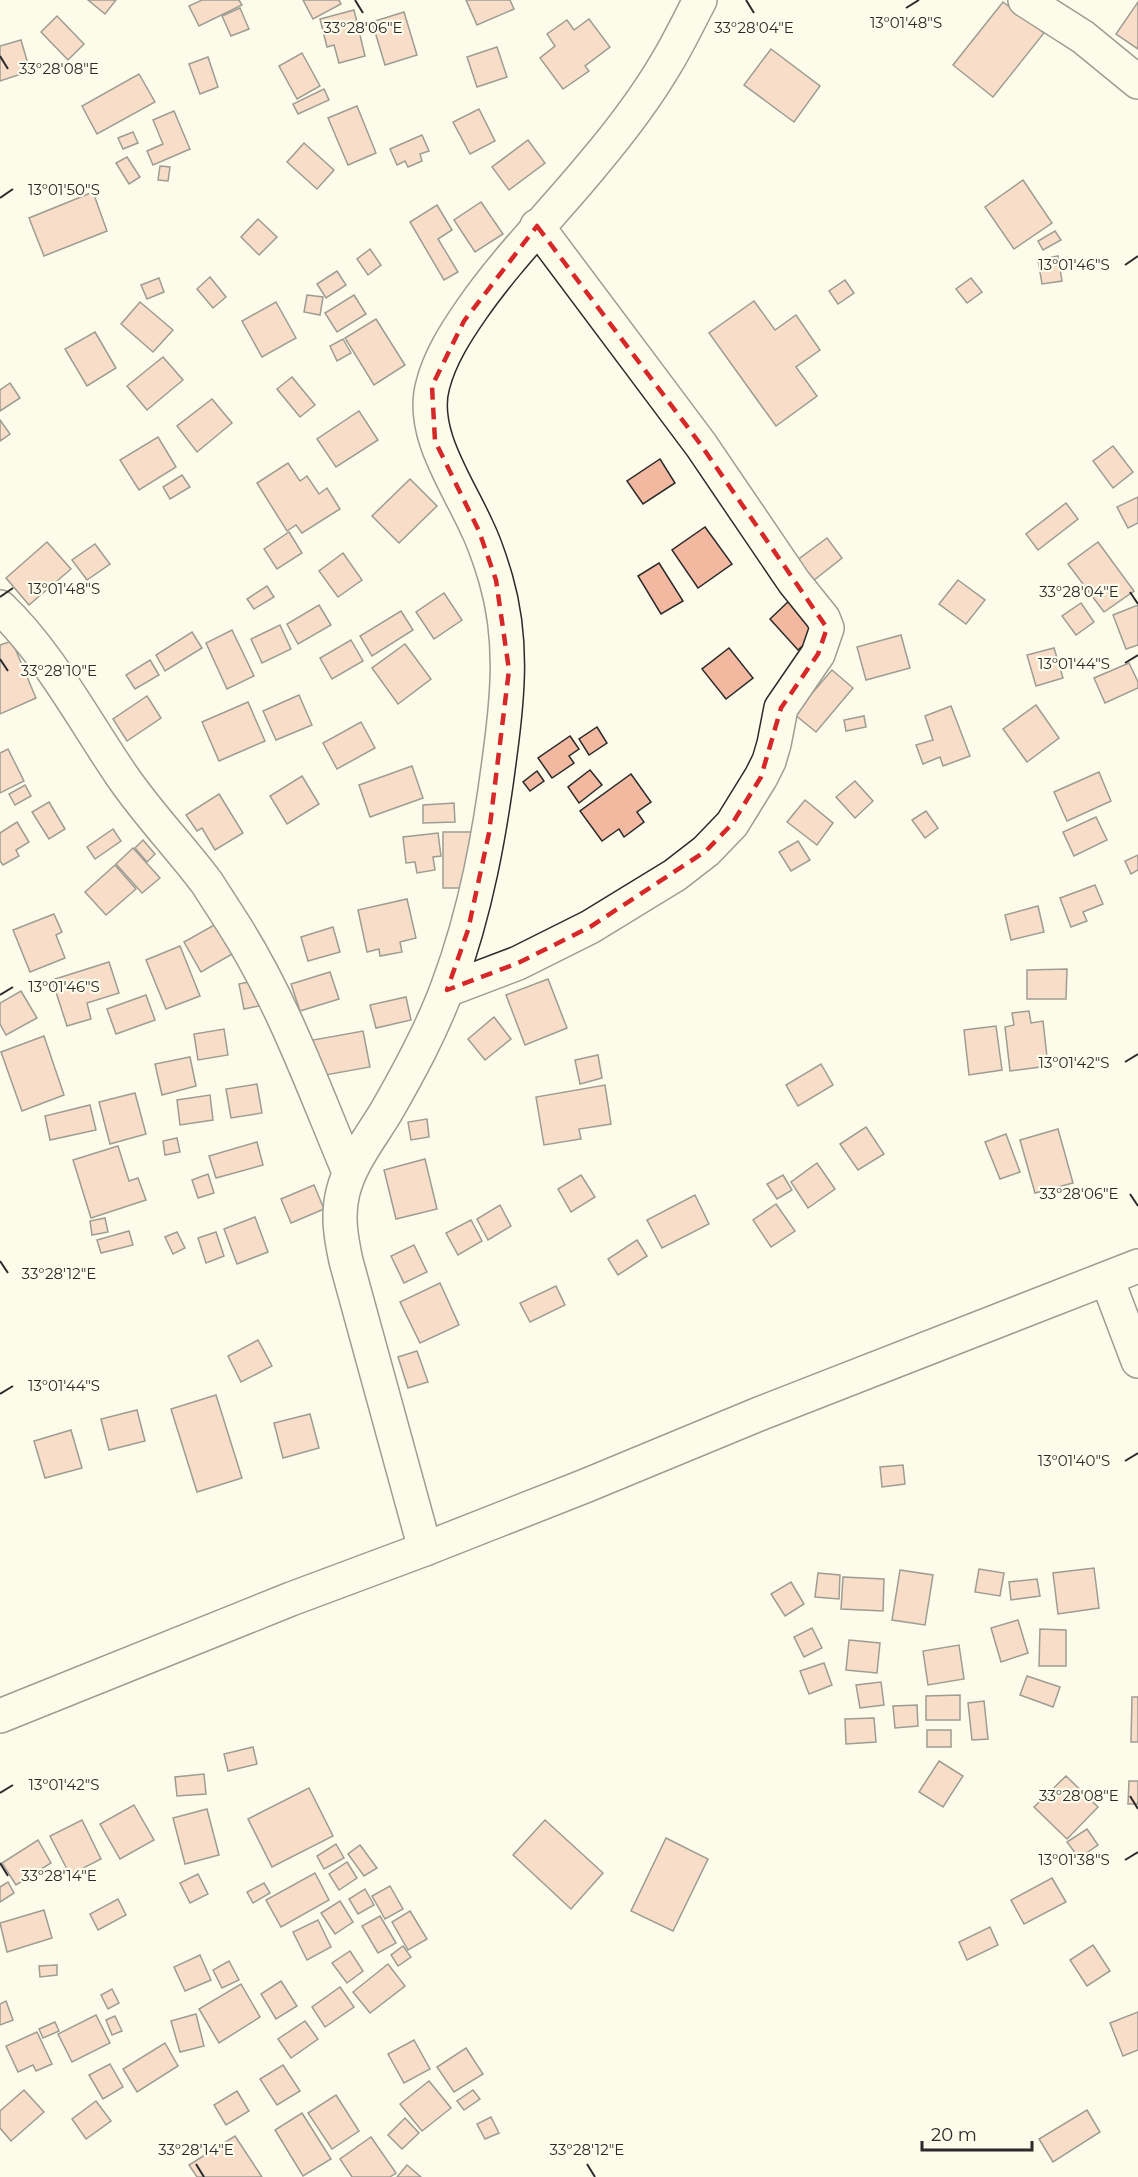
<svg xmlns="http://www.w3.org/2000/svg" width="1138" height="2177" font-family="Montserrat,sans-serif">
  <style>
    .building { fill: #f2b8a0; stroke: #2b2b2b; stroke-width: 1.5 }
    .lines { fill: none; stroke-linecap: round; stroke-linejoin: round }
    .minor-casing { stroke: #2b2b2b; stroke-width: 36 }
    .primary-casing { stroke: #2b2b2b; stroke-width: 36 }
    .minor { stroke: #fdfbea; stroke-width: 33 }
    .primary { stroke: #fdfbea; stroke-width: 33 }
    .marked { fill: none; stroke: #d62828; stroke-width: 4.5; stroke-dasharray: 12 8; stroke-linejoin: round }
    .ticks { fill: none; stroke: #2b2b2b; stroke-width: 2 }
    .ticks-label { font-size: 15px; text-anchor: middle; fill: #2b2b2b; stroke: #fdfbea; stroke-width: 4.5; stroke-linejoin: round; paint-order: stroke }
  </style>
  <rect width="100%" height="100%" fill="#fdfbea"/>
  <g class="building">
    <polygon points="88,0 116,0 105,14"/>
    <polygon points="202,0 239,0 242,5 199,26 189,6"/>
    <polygon points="303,0 339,0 341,4 313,19"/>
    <polygon points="466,0 510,0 514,9 477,25"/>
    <polygon points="1003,2 1044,33 993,97 953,65"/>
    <polygon points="1138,2 1138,49 1116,34"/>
    <polygon points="240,8 249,29 231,36 222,16"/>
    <polygon points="354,10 365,56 339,63 334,45 327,47 320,19"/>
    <polygon points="404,12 417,55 385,65 372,22"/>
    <polygon points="57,16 84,44 68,60 41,32"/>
    <polygon points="589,19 610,47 585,66 589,71 563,89 540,58 555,46 547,34 567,20 574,30"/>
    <polygon points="21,40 30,71 0,81 0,46"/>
    <polygon points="497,47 507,77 477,87 467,57"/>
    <polygon points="771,49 820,86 794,122 744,85"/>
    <polygon points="302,53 320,86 297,99 279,66"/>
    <polygon points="208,57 218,87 200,94 189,64"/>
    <polygon points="139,74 155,102 97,134 82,106"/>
    <polygon points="324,89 329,100 298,114 293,104"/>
    <polygon points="357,106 376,153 348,165 328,118"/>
    <polygon points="479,109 495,141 470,154 453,122"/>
    <polygon points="174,111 190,149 153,165 147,151 163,144 153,120"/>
    <polygon points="133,132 138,143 123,149 118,138"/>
    <polygon points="422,135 429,151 420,154 422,161 408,167 405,161 397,165 390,149"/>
    <polygon points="528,140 545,163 509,190 492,167"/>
    <polygon points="304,143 334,170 317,189 287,162"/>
    <polygon points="127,157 140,177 129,184 116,163"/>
    <polygon points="160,166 170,167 168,181 158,180"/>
    <polygon points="1023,180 1052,223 1014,249 985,207"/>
    <polygon points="93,192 107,231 44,256 29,218"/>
    <polygon points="481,202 503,234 475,252 454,220"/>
    <polygon points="437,205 452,230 438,239 458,272 444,280 410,222"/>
    <polygon points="258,219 277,237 259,255 241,237"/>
    <polygon points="1055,231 1061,240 1043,250 1038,241"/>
    <polygon points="370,249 381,265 368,275 357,259"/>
    <polygon points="1058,256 1062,281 1042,284 1038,260"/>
    <polygon points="337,271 346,285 326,298 317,284"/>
    <polygon points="210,277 226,297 213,308 197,289"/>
    <polygon points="159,278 164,292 147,299 141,285"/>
    <polygon points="971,278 982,292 967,303 956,289"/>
    <polygon points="845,280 854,293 838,304 829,291"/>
    <polygon points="307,295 323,297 320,315 304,312"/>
    <polygon points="354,295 366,314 337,332 325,313"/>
    <polygon points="754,301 775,330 796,315 820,350 796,367 817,396 776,426 709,333"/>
    <polygon points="140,302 173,330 153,352 121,324"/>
    <polygon points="276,302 296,338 262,357 242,321"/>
    <polygon points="376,319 405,365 374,385 345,338"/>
    <polygon points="95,332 116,368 87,386 65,349"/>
    <polygon points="343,339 351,353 337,361 330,346"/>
    <polygon points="163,357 183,380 147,410 127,386"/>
    <polygon points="292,377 315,405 300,417 277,389"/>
    <polygon points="10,383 20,398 0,411 0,390"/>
    <polygon points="212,399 232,423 197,452 177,426"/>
    <polygon points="359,411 378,440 336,467 317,439"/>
    <polygon points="0,420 10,434 0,441"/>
    <polygon points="158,437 176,467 139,490 120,460"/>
    <polygon points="1113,446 1133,472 1113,488 1093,461"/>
    <polygon points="660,459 675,483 643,504 627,481"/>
    <polygon points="288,463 300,481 307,476 319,494 327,488 340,509 302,533 296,525 287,531 257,483"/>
    <polygon points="182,475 190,487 170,499 163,487"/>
    <polygon points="410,479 437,506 399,543 372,516"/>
    <polygon points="1138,497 1138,523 1128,528 1117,507"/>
    <polygon points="1066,503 1078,519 1038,550 1026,534"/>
    <polygon points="705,527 732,564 698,588 672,550"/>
    <polygon points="289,532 302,553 277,569 264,549"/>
    <polygon points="827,538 842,558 804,588 788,567"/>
    <polygon points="47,542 71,569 29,605 6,578"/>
    <polygon points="1098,542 1134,591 1104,612 1068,564"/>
    <polygon points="95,544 110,564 87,580 72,560"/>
    <polygon points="343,553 362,580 338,597 319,571"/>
    <polygon points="659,563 683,601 661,614 638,576"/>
    <polygon points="958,580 985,600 966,624 939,604"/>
    <polygon points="267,586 274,597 254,609 247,599"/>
    <polygon points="444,593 462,620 434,639 416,612"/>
    <polygon points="791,599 820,630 798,650 770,619"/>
    <polygon points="1081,603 1094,622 1076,635 1062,616"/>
    <polygon points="319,605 331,625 298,644 287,624"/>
    <polygon points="1138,605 1138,645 1126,649 1113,615"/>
    <polygon points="401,611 413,630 372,656 360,636"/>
    <polygon points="280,625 291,649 262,663 251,639"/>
    <polygon points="232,630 254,676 227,689 206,643"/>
    <polygon points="192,632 202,648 165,671 156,655"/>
    <polygon points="901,635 910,668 866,680 857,647"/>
    <polygon points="351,640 363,661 332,679 320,658"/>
    <polygon points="12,641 36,698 0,714 0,645"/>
    <polygon points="405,644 431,679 398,704 372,668"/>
    <polygon points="729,648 753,678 726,699 702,669"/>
    <polygon points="1054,648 1063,678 1036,686 1027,655"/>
    <polygon points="150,660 159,675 135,689 126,675"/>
    <polygon points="1129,663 1138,682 1138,688 1105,703 1094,678"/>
    <polygon points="832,670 853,688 816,732 794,714"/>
    <polygon points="299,695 312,725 276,740 263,711"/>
    <polygon points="147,696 161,718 127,741 113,719"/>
    <polygon points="248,702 265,741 219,761 202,722"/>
    <polygon points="1036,705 1059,738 1027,762 1003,729"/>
    <polygon points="951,706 970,756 943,766 940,757 923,764 916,745 933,740 925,716"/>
    <polygon points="864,716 866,727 846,731 844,720"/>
    <polygon points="361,722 375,748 337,769 323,743"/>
    <polygon points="597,727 607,743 589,755 579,739"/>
    <polygon points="570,736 579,749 569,756 574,763 552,778 538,758"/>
    <polygon points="8,749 24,781 0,793 0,753"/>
    <polygon points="412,766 423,798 370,817 359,785"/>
    <polygon points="590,770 602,785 579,803 568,787"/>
    <polygon points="537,771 544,781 530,791 523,782"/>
    <polygon points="1099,772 1111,801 1067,821 1054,792"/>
    <polygon points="631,774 651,802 637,812 644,822 624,837 619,829 602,841 580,811"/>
    <polygon points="302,776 319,804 287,824 270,796"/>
    <polygon points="855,781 873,801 855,818 836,797"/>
    <polygon points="25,785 31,796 15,805 9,794"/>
    <polygon points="219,794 243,833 215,850 202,828 197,831 186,815"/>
    <polygon points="805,800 833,823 817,845 787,822"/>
    <polygon points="49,802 65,829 49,839 32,812"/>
    <polygon points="454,803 455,822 423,823 423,805"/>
    <polygon points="926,811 938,828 925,838 912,820"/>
    <polygon points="1096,817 1107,840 1074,856 1063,832"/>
    <polygon points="17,822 29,842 16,850 19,856 3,865 0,861 0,833"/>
    <polygon points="113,829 121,841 95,859 87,847"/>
    <rect x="443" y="832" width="29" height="56"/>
    <polygon points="438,833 441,856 433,857 435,870 417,873 415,862 406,863 403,837"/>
    <polygon points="143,840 155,854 147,862 135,848"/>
    <polygon points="798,841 810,860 791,871 779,852"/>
    <polygon points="133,848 160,878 142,893 116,864"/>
    <polygon points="1138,855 1138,870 1131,874 1125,861"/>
    <polygon points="115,865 136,889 106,915 85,892"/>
    <polygon points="1095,885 1103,904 1083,912 1087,921 1071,927 1060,898"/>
    <polygon points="407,899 416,938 400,942 402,952 380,956 379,949 367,952 358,910"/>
    <polygon points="1038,906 1044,932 1011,940 1005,915"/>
    <polygon points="54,914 62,932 56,935 65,958 30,972 13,930"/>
    <polygon points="216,924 234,953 201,972 184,942"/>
    <polygon points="333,927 340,952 308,961 301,937"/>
    <polygon points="180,946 200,996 166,1009 146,960"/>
    <polygon points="109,962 119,993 87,1003 91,1019 67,1026 52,980"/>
    <polygon points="1067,969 1066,999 1027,999 1027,970"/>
    <polygon points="330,972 339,999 300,1011 291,984"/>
    <polygon points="548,979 567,1028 525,1045 506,995"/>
    <polygon points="253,981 259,1006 244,1009 239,984"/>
    <polygon points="21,991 37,1018 6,1035 0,1024 0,1003"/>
    <polygon points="146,995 155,1020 116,1034 107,1009"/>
    <polygon points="406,997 411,1020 376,1028 370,1005"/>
    <polygon points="1029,1011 1031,1023 1043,1021 1048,1066 1010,1071 1005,1027 1014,1025 1012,1013"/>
    <polygon points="494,1017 511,1039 485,1060 468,1039"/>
    <polygon points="996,1026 1002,1070 969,1075 964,1030"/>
    <polygon points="224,1029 228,1055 198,1060 194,1034"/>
    <polygon points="363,1031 370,1067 320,1076 313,1040"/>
    <polygon points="44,1036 64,1095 22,1111 1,1052"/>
    <polygon points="598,1055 602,1078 580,1084 575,1060"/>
    <polygon points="190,1057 196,1086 162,1095 155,1064"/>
    <polygon points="821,1064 833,1085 798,1106 786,1085"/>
    <polygon points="257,1084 262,1113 231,1118 226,1089"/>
    <polygon points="605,1085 611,1124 579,1129 581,1139 544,1145 536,1097"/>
    <polygon points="135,1093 146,1134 110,1144 99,1102"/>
    <polygon points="210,1095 213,1120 180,1125 177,1100"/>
    <polygon points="90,1105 96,1130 50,1140 45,1116"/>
    <polygon points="427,1119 429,1137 411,1140 408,1122"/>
    <polygon points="866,1127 884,1154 858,1170 840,1144"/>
    <polygon points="1058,1129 1073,1183 1035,1193 1020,1140"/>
    <polygon points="1006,1134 1020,1172 1000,1179 985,1142"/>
    <polygon points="177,1138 180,1152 165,1155 163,1141"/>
    <polygon points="257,1142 263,1165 216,1178 209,1156"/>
    <polygon points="118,1146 129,1181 138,1178 146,1200 91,1218 73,1160"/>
    <polygon points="425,1159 437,1209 396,1219 384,1170"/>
    <polygon points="817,1163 835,1189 808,1208 791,1182"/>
    <polygon points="208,1174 214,1193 198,1198 192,1180"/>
    <polygon points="581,1175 595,1197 571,1212 558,1189"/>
    <polygon points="783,1175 792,1190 777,1199 767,1184"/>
    <polygon points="314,1185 324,1209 291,1223 281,1199"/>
    <polygon points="695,1195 709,1224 662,1248 647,1220"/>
    <polygon points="776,1204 795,1231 771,1247 753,1220"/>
    <polygon points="500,1205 511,1226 488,1240 477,1219"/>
    <polygon points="255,1217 268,1252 237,1264 224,1229"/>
    <polygon points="105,1218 108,1232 92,1235 90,1221"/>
    <polygon points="471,1220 482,1241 458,1255 446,1233"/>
    <polygon points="129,1231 133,1245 101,1253 97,1240"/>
    <polygon points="177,1232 185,1248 173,1254 165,1237"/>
    <polygon points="216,1232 224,1256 206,1263 198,1238"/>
    <polygon points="637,1240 647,1256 618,1275 608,1259"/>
    <polygon points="414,1245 427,1272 404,1283 391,1256"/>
    <polygon points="440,1283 459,1325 420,1343 400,1302"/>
    <polygon points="556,1286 565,1305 530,1322 520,1303"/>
    <polygon points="258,1340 272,1366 241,1382 228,1356"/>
    <polygon points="417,1351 428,1382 408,1388 398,1357"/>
    <polygon points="216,1395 242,1478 197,1492 171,1409"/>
    <polygon points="137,1410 145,1441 109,1450 101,1419"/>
    <polygon points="310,1414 319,1448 283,1458 274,1423"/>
    <polygon points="71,1430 82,1468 45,1478 34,1441"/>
    <polygon points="903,1465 905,1484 882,1487 880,1467"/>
    <polygon points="1094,1568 1099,1608 1058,1614 1053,1573"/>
    <polygon points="979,1569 1004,1573 1000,1596 975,1592"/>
    <polygon points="900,1570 933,1575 925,1625 892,1620"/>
    <polygon points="818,1573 840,1575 839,1599 815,1597"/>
    <polygon points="843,1577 884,1579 883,1611 841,1609"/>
    <polygon points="1037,1579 1040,1596 1011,1600 1009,1582"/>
    <polygon points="791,1582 804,1604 785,1616 771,1594"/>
    <polygon points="1018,1620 1028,1653 1001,1662 991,1628"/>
    <polygon points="812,1628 822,1648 804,1657 794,1637"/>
    <polygon points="1040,1629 1066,1630 1066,1666 1039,1666"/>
    <polygon points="849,1640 880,1643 877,1673 846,1670"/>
    <polygon points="959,1645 964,1679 928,1685 923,1651"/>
    <polygon points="824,1663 832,1685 809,1694 800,1671"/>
    <polygon points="1027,1676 1060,1687 1053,1707 1020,1695"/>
    <polygon points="881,1682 884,1705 860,1708 856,1685"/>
    <polygon points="960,1695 960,1720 926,1720 926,1696"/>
    <polygon points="1132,1697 1138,1697 1138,1742 1131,1742"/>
    <polygon points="984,1701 988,1739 972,1740 968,1703"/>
    <polygon points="917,1705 918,1726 895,1728 893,1706"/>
    <polygon points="874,1718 876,1742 846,1744 845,1719"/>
    <rect x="927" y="1730" width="24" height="17"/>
    <polygon points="253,1747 257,1764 228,1771 224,1754"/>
    <polygon points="939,1761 963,1776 943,1807 919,1792"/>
    <polygon points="204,1774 206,1794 177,1796 175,1777"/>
    <polygon points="1066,1776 1098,1807 1067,1839 1034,1807"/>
    <polygon points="1129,1781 1138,1781 1138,1804 1128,1804"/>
    <polygon points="309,1788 333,1836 272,1867 248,1819"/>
    <polygon points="134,1805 154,1840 120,1859 100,1824"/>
    <polygon points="207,1809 219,1855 185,1864 173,1818"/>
    <polygon points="82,1820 101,1859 70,1875 50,1836"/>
    <polygon points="545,1820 603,1873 571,1909 513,1855"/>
    <polygon points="1087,1829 1098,1845 1079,1858 1067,1842"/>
    <polygon points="666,1838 708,1859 673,1931 631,1911"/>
    <polygon points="38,1840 51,1863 16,1885 2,1863"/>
    <polygon points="336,1844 344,1858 324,1869 317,1856"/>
    <polygon points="360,1845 377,1868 364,1876 348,1854"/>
    <polygon points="347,1862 357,1878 339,1890 329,1874"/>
    <polygon points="315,1873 329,1900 281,1927 266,1900"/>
    <polygon points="198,1874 208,1894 190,1903 180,1883"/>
    <polygon points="1052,1878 1066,1902 1024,1924 1011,1900"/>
    <polygon points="8,1882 14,1893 0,1902 0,1887"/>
    <polygon points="264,1883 270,1893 253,1903 247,1892"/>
    <polygon points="390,1886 403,1909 385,1919 372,1896"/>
    <polygon points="365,1889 374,1905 358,1914 349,1899"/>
    <polygon points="118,1899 126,1915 98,1930 90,1914"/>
    <polygon points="340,1901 353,1922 335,1934 321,1913"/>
    <polygon points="44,1910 52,1938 7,1952 0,1923"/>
    <polygon points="410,1911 427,1939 408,1950 392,1922"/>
    <polygon points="380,1916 396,1943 378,1953 362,1926"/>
    <polygon points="318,1920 331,1947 307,1960 293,1932"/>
    <polygon points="990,1927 998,1945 967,1960 959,1942"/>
    <polygon points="1093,1945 1110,1971 1087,1986 1070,1960"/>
    <polygon points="403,1946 411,1957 398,1966 391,1955"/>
    <polygon points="350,1951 363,1971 347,1983 332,1963"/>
    <polygon points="200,1955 211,1980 185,1991 174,1967"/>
    <polygon points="229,1961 239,1980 222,1988 213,1970"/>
    <polygon points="388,1964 405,1986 370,2013 353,1992"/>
    <polygon points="57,1965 57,1975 40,1977 39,1966"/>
    <polygon points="281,1981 297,2006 276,2019 261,1994"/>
    <polygon points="241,1984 260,2017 219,2043 199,2009"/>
    <polygon points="340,1987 354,2007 325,2027 312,2007"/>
    <polygon points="112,1989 119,2003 108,2009 101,1995"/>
    <polygon points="6,2001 13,2020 0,2025 0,2004"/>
    <polygon points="1138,2012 1138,2050 1123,2056 1110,2023"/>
    <polygon points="196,2014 204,2046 180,2052 171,2021"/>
    <polygon points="96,2015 110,2043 72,2062 58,2034"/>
    <polygon points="115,2016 122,2031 112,2035 106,2020"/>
    <polygon points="305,2021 318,2039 291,2058 278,2039"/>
    <polygon points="55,2022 59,2031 43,2038 39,2029"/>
    <polygon points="37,2032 52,2064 36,2071 33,2065 18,2072 6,2046"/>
    <polygon points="414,2040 430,2069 404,2083 388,2054"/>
    <polygon points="165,2043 178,2066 137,2092 123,2069"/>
    <polygon points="466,2048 483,2074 454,2092 437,2067"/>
    <polygon points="110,2064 123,2087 103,2099 89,2075"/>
    <polygon points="283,2065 300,2091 277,2105 260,2079"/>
    <polygon points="429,2081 451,2108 422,2131 400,2104"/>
    <polygon points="24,2090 44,2112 11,2141 0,2128 0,2111"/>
    <polygon points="473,2090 480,2099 464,2110 457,2101"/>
    <polygon points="237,2091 249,2111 226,2125 214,2105"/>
    <polygon points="336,2095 359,2131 332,2149 308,2113"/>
    <polygon points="96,2101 111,2121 86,2139 72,2119"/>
    <polygon points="1087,2110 1100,2132 1053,2162 1039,2139"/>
    <polygon points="302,2113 331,2159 303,2176 275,2130"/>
    <polygon points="491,2117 499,2133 485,2139 477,2124"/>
    <polygon points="405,2118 419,2133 402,2149 388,2135"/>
    <polygon points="235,2136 262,2177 197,2177 189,2165"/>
    <polygon points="371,2137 396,2173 390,2177 352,2177 340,2159"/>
    <polygon points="407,2165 421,2177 397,2177"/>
  </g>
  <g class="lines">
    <g class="minor-casing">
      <g id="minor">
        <polyline points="1025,0 1083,37 1138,82"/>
        <path d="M0,607C50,655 83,719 122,776C148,814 180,847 207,883C216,897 225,911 234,925C283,1002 314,1089 349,1172"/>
        <polyline points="447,990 518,963 590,927 675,875 706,851 732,824 761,777 769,761 774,744 781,708 818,654 827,628 823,618 794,582 701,445 537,226"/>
        <polyline points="1107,1279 1138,1361"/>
        <path d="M425,1549L346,1261C341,1238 337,1215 343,1192C350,1163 371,1137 386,1112C409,1072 432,1030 448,986C476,911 490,833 500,754C508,695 513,639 496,580C491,563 485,544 477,528C458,485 419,432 433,384C440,357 456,332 472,309C508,257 553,213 593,164C620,132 646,98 667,62C679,42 689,21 700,0"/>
      </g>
    </g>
    <g class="primary-casing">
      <polyline id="primary" points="0,1716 291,1599 425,1549 585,1486 759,1414 1138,1266"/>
    </g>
    <use href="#minor" class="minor"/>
    <use href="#primary" class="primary"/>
  </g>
  <path d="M0 0H1138V2177H0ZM537,226L701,445L827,628L818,654L781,708L761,777L732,824L706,851L590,927L518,963L447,990L468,930L489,833L509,670L496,580L479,531L435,441L432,386L464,321Z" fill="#fdfbea" fill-opacity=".55" fill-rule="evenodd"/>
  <path class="marked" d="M537,226L701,445L827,628L818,654L781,708L761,777L732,824L706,851L590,927L518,963L447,990L468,930L489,833L509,670L496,580L479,531L435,441L432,386L464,321Z"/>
  <path class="ticks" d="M355,0L363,13M746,0L754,13M906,8L919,0M0,56L8,69M0,198L13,189M1125,265L1138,256M1130,592L1138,604M0,597L13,588M0,659L8,671M1125,663L1138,655M0,995L13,987M1125,1062L1138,1054M1130,1194L1138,1206M0,1261L8,1273M0,1394L13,1386M1125,1461L1138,1453M0,1793L13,1785M1130,1796L1138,1809M1125,1860L1138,1852M0,1863L8,1876M196,2164L204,2177M587,2164L595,2177"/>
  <g class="ticks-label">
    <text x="906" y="28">13°01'48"S</text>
    <text x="363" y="33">33°28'06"E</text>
    <text x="754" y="33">33°28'04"E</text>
    <text x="59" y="74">33°28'08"E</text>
    <text x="64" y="195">13°01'50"S</text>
    <text x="1074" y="270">13°01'46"S</text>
    <text x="64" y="594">13°01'48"S</text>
    <text x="1079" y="597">33°28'04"E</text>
    <text x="1074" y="669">13°01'44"S</text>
    <text x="59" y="676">33°28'10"E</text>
    <text x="64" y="992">13°01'46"S</text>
    <text x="1074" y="1068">13°01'42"S</text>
    <text x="1079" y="1199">33°28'06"E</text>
    <text x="59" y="1279">33°28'12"E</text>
    <text x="64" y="1391">13°01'44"S</text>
    <text x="1074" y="1466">13°01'40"S</text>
    <text x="64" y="1790">13°01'42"S</text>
    <text x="1079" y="1801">33°28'08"E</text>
    <text x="1074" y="1865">13°01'38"S</text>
    <text x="59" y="1881">33°28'14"E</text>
    <text x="196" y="2155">33°28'14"E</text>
    <text x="587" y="2155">33°28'12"E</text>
  </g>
  <path d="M922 2141v9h110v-9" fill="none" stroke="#2b2b2b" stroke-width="3"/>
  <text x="931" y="2141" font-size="18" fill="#2b2b2b" stroke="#fdfbea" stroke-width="4.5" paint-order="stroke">20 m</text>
</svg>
